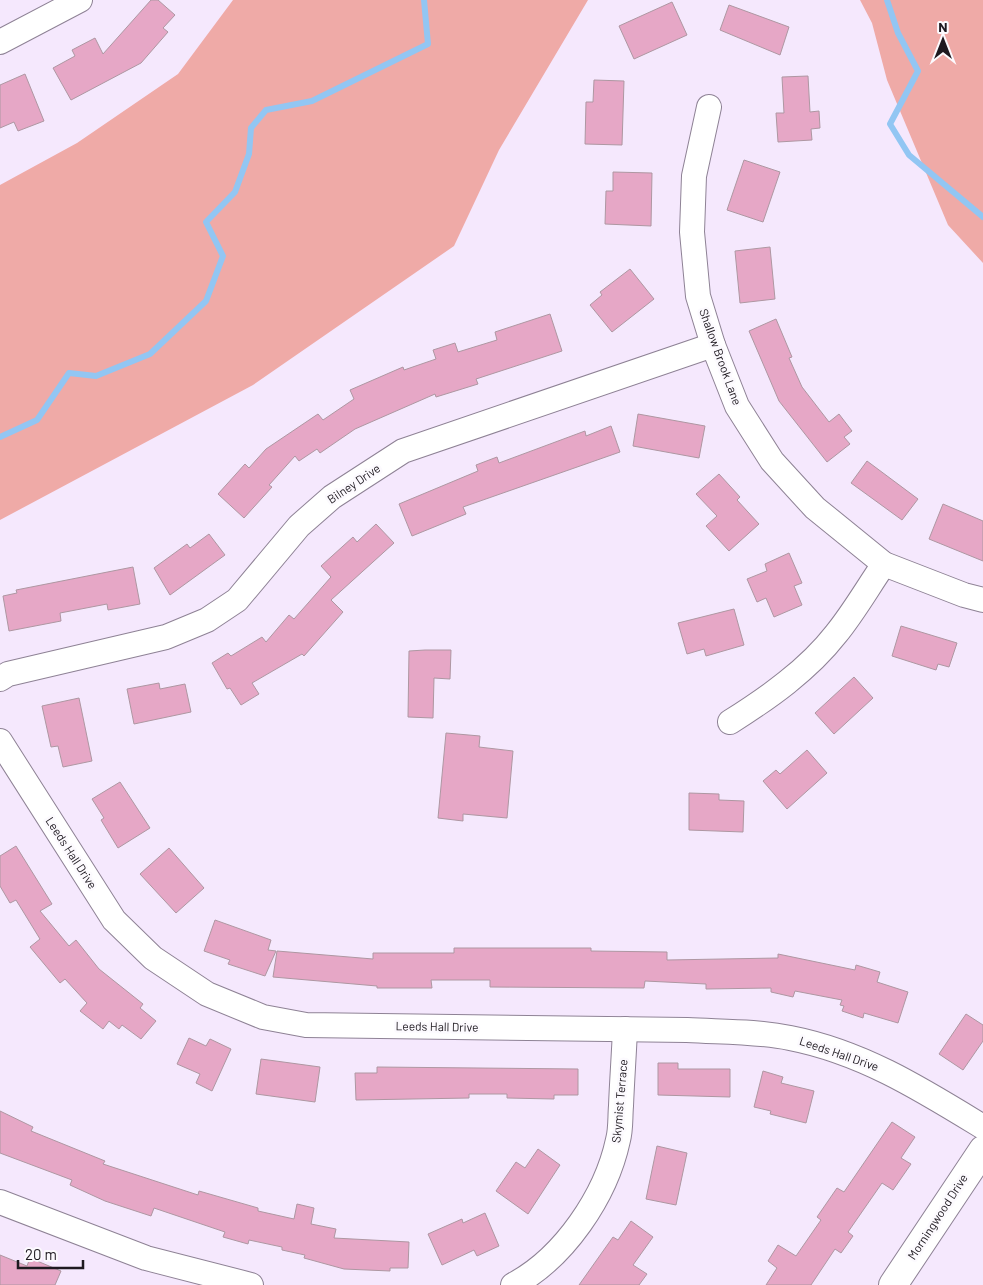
<svg xmlns="http://www.w3.org/2000/svg" width="983" height="1285" font-family="Barlow,sans-serif">
  <style>
    .green { fill: #efaaa7 }
    .lines { fill: none; stroke-linecap: round; stroke-linejoin: round }
    .stream { stroke: #92c6f3; stroke-width: 6 }
    .building { fill: #e6a7c6; stroke: #ae97a2 }
    .minor-casing { stroke: #8e8295; stroke-width: 26 }
    .tertiary-casing { stroke: #8e8295; stroke-width: 30 }
    .minor { stroke: #fff; stroke-width: 24 }
    .tertiary { stroke: #fff; stroke-width: 28 }
    .labels { text-anchor: middle; stroke-width: 5; stroke-linejoin: round; paint-order: stroke }
    .street-label { font-size: 12px; fill: #1e1920; stroke: #fcfafe }
  </style>
  <rect width="100%" height="100%" fill="#f5e8fd"/>
  <g class="green">
    <polygon points="233,0 588,0 499,150 454,246 253,385 0,520 0,185 77,143 178,74"/>
    <polygon points="860,0 983,0 983,263 948,225 887,80 872,23"/>
  </g>
  <g class="lines">
    <g class="stream">
      <polyline points="887,0 898,33 918,71 890,124 909,155 983,217"/>
      <polyline points="0,437 37,420 69,373 96,376 150,354 206,301 223,256 206,222 235,192 249,154 251,128 266,110 312,101 428,44 424,0"/>
    </g>
  </g>
  <g class="building">
    <polygon points="151,0 158,0 175,15 163,28 168,32 141,63 71,100 53,68 75,56 72,50 95,38 103,54"/>
    <polygon points="672,2 687,35 634,59 619,26"/>
    <polygon points="729,5 789,27 780,55 720,30"/>
    <polygon points="25,74 44,121 18,131 14,122 0,128 0,85"/>
    <polygon points="808,76 810,112 819,111 820,128 811,129 812,140 778,142 776,113 784,113 782,77"/>
    <polygon points="594,80 624,81 622,145 585,144 586,102 593,102"/>
    <polygon points="744,160 780,172 763,222 727,210"/>
    <polygon points="613,172 652,173 651,226 605,224 606,191 613,191"/>
    <polygon points="770,247 775,299 740,303 735,251"/>
    <polygon points="630,269 654,299 612,332 590,305 602,295 600,292"/>
    <polygon points="550,314 562,351 476,379 478,384 436,397 435,394 355,429 320,453 317,449 299,461 295,456 269,485 272,487 244,518 218,494 245,464 249,468 266,449 318,414 323,420 354,399 350,390 403,367 404,370 436,359 433,350 455,343 458,352 497,340 495,332"/>
    <polygon points="776,319 792,357 789,358 802,387 829,422 839,414 852,431 844,437 850,444 827,462 779,401 749,331"/>
    <polygon points="638,414 705,426 699,458 633,446"/>
    <polygon points="611,426 620,452 463,507 466,514 412,536 399,504 478,471 476,465 497,457 499,463 585,431 586,436"/>
    <polygon points="867,461 918,499 902,520 851,483"/>
    <polygon points="719,474 740,497 737,500 759,524 729,551 706,526 717,516 696,494"/>
    <polygon points="943,504 983,521 983,561 929,539"/>
    <polygon points="376,524 394,543 331,600 343,612 304,656 302,654 252,683 259,694 241,705 230,688 227,689 212,663 228,653 231,656 262,637 266,642 289,615 294,619 331,577 321,566 353,537 357,542"/>
    <polygon points="209,534 225,555 170,595 154,568 187,544 190,548"/>
    <polygon points="789,553 802,583 794,586 802,605 774,617 766,598 757,602 747,579 767,571 765,564"/>
    <polygon points="133,567 140,604 108,610 107,604 60,613 61,621 9,631 3,596 17,593 16,590"/>
    <polygon points="734,609 744,645 706,656 704,649 687,654 678,623"/>
    <polygon points="901,626 957,643 949,667 938,664 936,670 892,656"/>
    <polygon points="425,650 451,650 450,679 434,678 433,718 408,717 409,651"/>
    <polygon points="854,677 873,698 834,734 815,713"/>
    <polygon points="159,683 160,689 185,684 191,712 134,724 127,689"/>
    <polygon points="79,698 92,761 63,767 58,746 51,747 42,706"/>
    <polygon points="446,733 480,736 479,747 513,751 507,818 463,814 463,821 438,818"/>
    <polygon points="807,750 827,773 787,809 763,781 776,770 780,774"/>
    <polygon points="120,782 150,828 118,848 101,820 104,818 92,799"/>
    <polygon points="689,793 719,794 719,800 744,801 743,832 689,830"/>
    <polygon points="16,846 52,904 40,911 69,946 76,940 99,969 143,1004 140,1008 156,1021 141,1039 122,1025 119,1029 109,1021 103,1029 80,1011 87,1003 65,979 60,983 30,947 40,939 16,900 10,903 0,886 0,856"/>
    <polygon points="169,848 204,888 176,913 140,874"/>
    <polygon points="215,920 271,940 268,950 276,951 265,976 228,964 230,960 204,951"/>
    <polygon points="454,948 591,948 591,951 667,952 667,960 778,958 778,954 855,970 856,965 880,972 877,982 908,992 898,1023 864,1013 863,1018 842,1011 844,1006 840,1005 842,1000 795,991 793,997 771,992 771,988 706,989 706,984 645,981 644,988 490,987 490,980 431,980 432,988 377,988 377,986 273,977 277,951 373,959 373,953 454,953"/>
    <polygon points="966,1014 983,1025 983,1041 963,1070 939,1054"/>
    <polygon points="189,1038 206,1046 210,1039 231,1049 212,1091 196,1083 200,1074 177,1064"/>
    <polygon points="261,1059 320,1067 315,1102 256,1094"/>
    <polygon points="658,1063 678,1063 678,1069 730,1069 730,1097 658,1095"/>
    <polygon points="377,1067 578,1069 578,1095 554,1095 554,1099 507,1098 507,1094 469,1094 469,1098 356,1100 355,1073 377,1073"/>
    <polygon points="763,1071 783,1077 781,1083 814,1091 806,1123 770,1114 771,1111 754,1107"/>
    <polygon points="0,1111 33,1127 31,1131 105,1161 103,1164 198,1195 199,1191 258,1208 258,1211 294,1219 297,1204 314,1208 311,1224 336,1229 334,1238 409,1242 408,1268 390,1268 390,1271 344,1269 304,1258 305,1255 282,1250 282,1247 249,1240 248,1244 223,1237 225,1232 154,1208 151,1216 105,1201 70,1185 72,1180 0,1153"/>
    <polygon points="892,1122 915,1137 901,1158 911,1164 893,1190 882,1183 848,1232 853,1236 841,1253 835,1249 811,1285 766,1285 777,1268 768,1261 778,1245 796,1256 821,1220 817,1217 837,1188 844,1192"/>
    <polygon points="657,1146 687,1153 676,1205 646,1199"/>
    <polygon points="538,1149 560,1165 528,1214 496,1191 516,1162 525,1168"/>
    <polygon points="485,1213 499,1246 477,1256 474,1250 442,1265 428,1234 462,1219 463,1223"/>
    <polygon points="631,1221 653,1237 633,1265 647,1274 639,1285 579,1285 613,1237 618,1240"/>
    <polygon points="0,1255 27,1266 30,1258 61,1271 55,1285 0,1285"/>
  </g>
  <g class="lines">
    <g class="minor-casing">
      <g id="minor">
        <polyline points="0,42 80,0"/>
        <polyline points="709,107 694,176 692,232 698,296 713,345 737,406 772,461 815,508 884,564 964,595 983,600"/>
        <polyline points="0,679 8,674 166,637 207,620 237,600 299,526 332,497 403,451 713,345"/>
        <path d="M730,722C768,698 808,670 836,634C854,612 868,587 884,564"/>
        <path d="M0,741L114,920L153,958L207,994L263,1017L306,1025L687,1030C721,1032 756,1031 790,1038C862,1052 921,1089 983,1127"/>
        <polyline points="0,1202 146,1258 251,1285"/>
        <path d="M513,1285C564,1258 606,1196 618,1140C621,1129 620,1117 621,1106C622,1080 624,1054 625,1029"/>
      </g>
    </g>
    <g class="tertiary-casing">
      <polyline id="tertiary" points="893,1285 983,1150"/>
    </g>
    <use href="#minor" class="minor"/>
    <use href="#tertiary" class="tertiary"/>
  </g>
  <g class="labels">
    <g class="street-label">
      <text transform="translate(720 357) rotate(70)" y="4">Shallow Brook Lane</text>
      <text transform="translate(354 484) rotate(-34)" y="4">Bilney Drive</text>
      <text transform="translate(71 853) rotate(57)" y="4">Leeds Hall Drive</text>
      <text transform="translate(437 1027) rotate(1)" y="4">Leeds Hall Drive</text>
      <text transform="translate(839 1054) rotate(19)" y="4">Leeds Hall Drive</text>
      <text transform="translate(620 1101) rotate(-85)" y="4">Skymist Terrace</text>
      <text transform="translate(938 1217) rotate(-57)" y="4">Morningwood Drive</text>
    </g>
  </g>
  <g transform="translate(943 40)" stroke="#fcfafe" stroke-width="4" paint-order="stroke">
  <path d="M0-4L9 19L0 12L-9 19Z" fill="#1e1920"/>
  <text y="-8" font-size="14" font-weight="bold" text-anchor="middle" fill="#1e1920">N</text>
  </g>
  <path d="M18 1260v8h65v-8" fill="none" stroke="#1e1920" stroke-width="2.5"/>
  <text x="25" y="1260" font-size="15" fill="#1e1920" stroke="#fcfafe" stroke-width="4" paint-order="stroke">20 m</text>
</svg>
